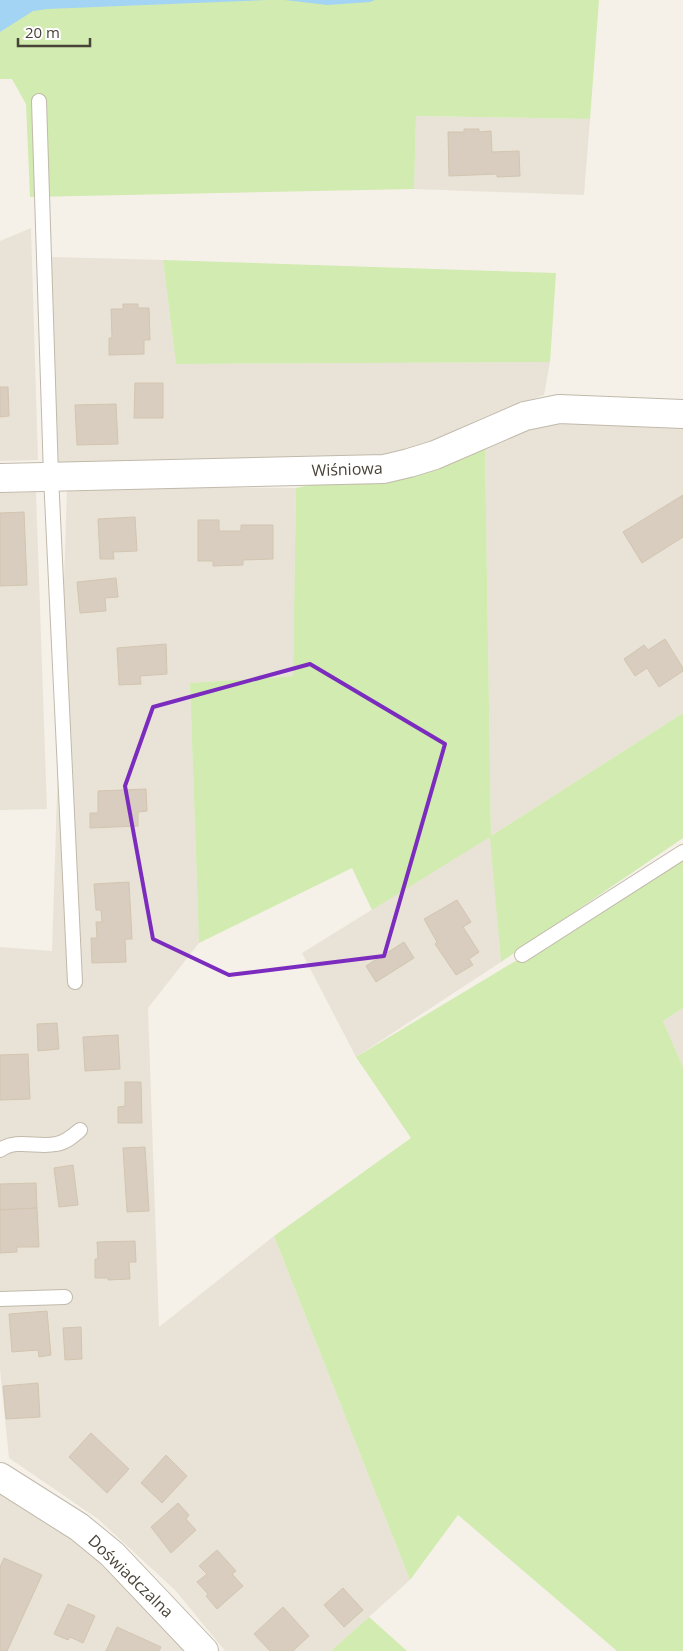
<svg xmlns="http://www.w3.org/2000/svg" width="683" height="1651" font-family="'Open Sans',sans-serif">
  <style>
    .residential { fill: #e9e3d7 }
    .green { fill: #d1ebb0 }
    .water { fill: #a3d4f4 }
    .building { fill: #d8cdbe; stroke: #d3c5b0 }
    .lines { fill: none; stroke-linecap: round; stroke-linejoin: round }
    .service-casing { stroke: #c1b9ab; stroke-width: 16 }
    .minor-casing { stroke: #c1b9ab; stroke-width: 30 }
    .service { stroke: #fff; stroke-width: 14 }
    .minor { stroke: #fff; stroke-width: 28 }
    .marked { fill: none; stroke: #7b2cbf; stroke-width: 4; stroke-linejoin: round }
    .labels { text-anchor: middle; stroke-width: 4.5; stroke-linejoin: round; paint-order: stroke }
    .street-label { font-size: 16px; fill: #494237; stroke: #fff }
  </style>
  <rect width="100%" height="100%" fill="#f5f1e9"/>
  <g class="residential">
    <polygon points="416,116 590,119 584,195 414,189"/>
    <polygon points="31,228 38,460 0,461 0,241"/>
    <polygon points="52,257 163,260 176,364 550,362 544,395 482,418 401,456 50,467"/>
    <polygon points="567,420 683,424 683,713 491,836 501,962 356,1057 302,953 491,836 485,449 531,427"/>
    <polygon points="67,487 296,488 293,676 190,683 199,943 148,1008 159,1327 274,1236 410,1580 331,1651 225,1651 176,1591 98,1519 9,1458 0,1370 0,947 52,951"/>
    <polygon points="36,492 47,809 0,810 0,493"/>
    <polygon points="683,1008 683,1067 663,1021"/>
    <polygon points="0,1492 52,1519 109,1570 187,1651 0,1651"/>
  </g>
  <g class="green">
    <polygon points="0,0 599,0 590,119 416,116 414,189 30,197 26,104 12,79 0,79"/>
    <polygon points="163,260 556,273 550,362 176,364"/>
    <polygon points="485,449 491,836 683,713 683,838 501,962 490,837 372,910 352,868 199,943 190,683 293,676 296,488"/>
    <polygon points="683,860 683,1008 663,1021 683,1067 683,1651 617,1651 458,1515 410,1580 274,1236 411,1138 356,1057"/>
    <polygon points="369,1617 407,1651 331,1651"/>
  </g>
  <g class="water">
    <polygon points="0,0 267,0 47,9 33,11 0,32"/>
    <polygon points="285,0 375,0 370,2 327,5"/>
  </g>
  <g class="building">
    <polygon points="464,129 479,129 479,132 491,131 492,152 519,151 520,176 497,177 497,174 449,176 448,132 464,132"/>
    <polygon points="123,304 138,304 138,308 149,308 150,340 144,340 144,354 109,355 109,338 112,338 111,309 123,309"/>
    <polygon points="135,383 163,383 163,418 134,418"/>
    <polygon points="0,387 8,387 9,416 0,417"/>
    <polygon points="116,404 118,444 77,445 75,405"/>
    <polygon points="683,495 683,537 642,563 623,532"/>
    <polygon points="24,512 27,585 0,586 0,513"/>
    <polygon points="135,517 137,551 113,552 114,559 100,559 98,519"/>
    <polygon points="198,520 219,520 219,531 241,531 241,525 273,525 273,559 243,560 243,565 213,566 213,561 198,561"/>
    <polygon points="116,578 118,597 105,598 106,611 80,613 77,582"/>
    <polygon points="665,639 683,668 683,671 659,687 647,668 635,676 624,659 644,645 648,650"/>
    <polygon points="166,644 167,674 140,676 141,684 119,685 117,648"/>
    <polygon points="146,789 147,811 138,812 138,826 90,828 90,813 98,813 98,791"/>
    <polygon points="129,882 132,939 125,939 126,962 92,963 91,938 97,938 96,922 102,922 101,910 96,910 94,884"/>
    <polygon points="457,900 471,922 463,927 479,952 469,959 473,965 456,975 435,944 437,942 424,919"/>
    <polygon points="404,942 414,958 376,982 366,966"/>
    <polygon points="57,1023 59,1049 38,1051 37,1024"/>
    <polygon points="118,1035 120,1069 85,1071 83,1037"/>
    <polygon points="28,1054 30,1099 0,1100 0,1055"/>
    <polygon points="125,1082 141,1082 142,1123 118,1123 118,1107 125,1106"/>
    <polygon points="145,1147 149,1211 127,1212 123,1148"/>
    <polygon points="73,1165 78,1205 59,1207 54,1168"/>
    <polygon points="36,1183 37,1208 0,1210 0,1184"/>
    <polygon points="37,1208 39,1247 17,1247 17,1252 0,1253 0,1210"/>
    <polygon points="135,1241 136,1262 129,1262 130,1279 108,1280 108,1278 95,1278 95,1259 98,1259 97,1242"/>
    <polygon points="47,1311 51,1355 39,1357 38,1350 12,1352 9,1314"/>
    <polygon points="81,1327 82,1359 65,1360 63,1328"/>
    <polygon points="38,1383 40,1417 6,1419 3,1386"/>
    <polygon points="91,1433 129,1469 107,1493 69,1457"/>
    <polygon points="166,1455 187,1476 162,1503 141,1483"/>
    <polygon points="178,1503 189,1515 186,1519 196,1530 171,1553 151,1527"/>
    <polygon points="217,1550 236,1571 232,1574 243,1586 217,1609 206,1596 208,1594 197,1582 207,1574 199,1566"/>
    <polygon points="4,1558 42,1575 7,1651 0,1651 0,1567"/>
    <polygon points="343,1588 363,1610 344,1627 324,1605"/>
    <polygon points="68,1604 95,1616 83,1643 70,1637 68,1640 54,1634"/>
    <polygon points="283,1607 309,1636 293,1651 270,1651 254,1634"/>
    <polygon points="117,1627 161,1647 159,1651 106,1651"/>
  </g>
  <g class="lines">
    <g class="service-casing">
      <g id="service">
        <polyline points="39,101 51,476 75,982"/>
        <polyline points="522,955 683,852"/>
        <path d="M0,1150C17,1138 37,1148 56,1144C65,1143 73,1136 80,1130"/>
        <polyline points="0,1299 65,1297"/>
      </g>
    </g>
    <g class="minor-casing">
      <g id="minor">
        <polyline points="0,478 384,469 409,463 435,455 525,416 559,409 683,414"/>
        <polyline points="0,1477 79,1527 112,1554 204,1651"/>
      </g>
    </g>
    <use href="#service" class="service"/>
    <use href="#minor" class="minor"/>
  </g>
  <path class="marked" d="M310,664L445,744L384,956L229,975L153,939L125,786L153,707Z"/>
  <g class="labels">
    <g class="street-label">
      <text transform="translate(347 469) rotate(-2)" y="6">Wiśniowa</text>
      <text transform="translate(131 1576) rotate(44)" y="6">Doświadczalna</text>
    </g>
  </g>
  <path d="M18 38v8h72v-8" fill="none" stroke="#494237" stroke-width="2.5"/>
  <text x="25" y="38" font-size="15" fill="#494237" stroke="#ffffff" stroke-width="4" paint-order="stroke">20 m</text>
</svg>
